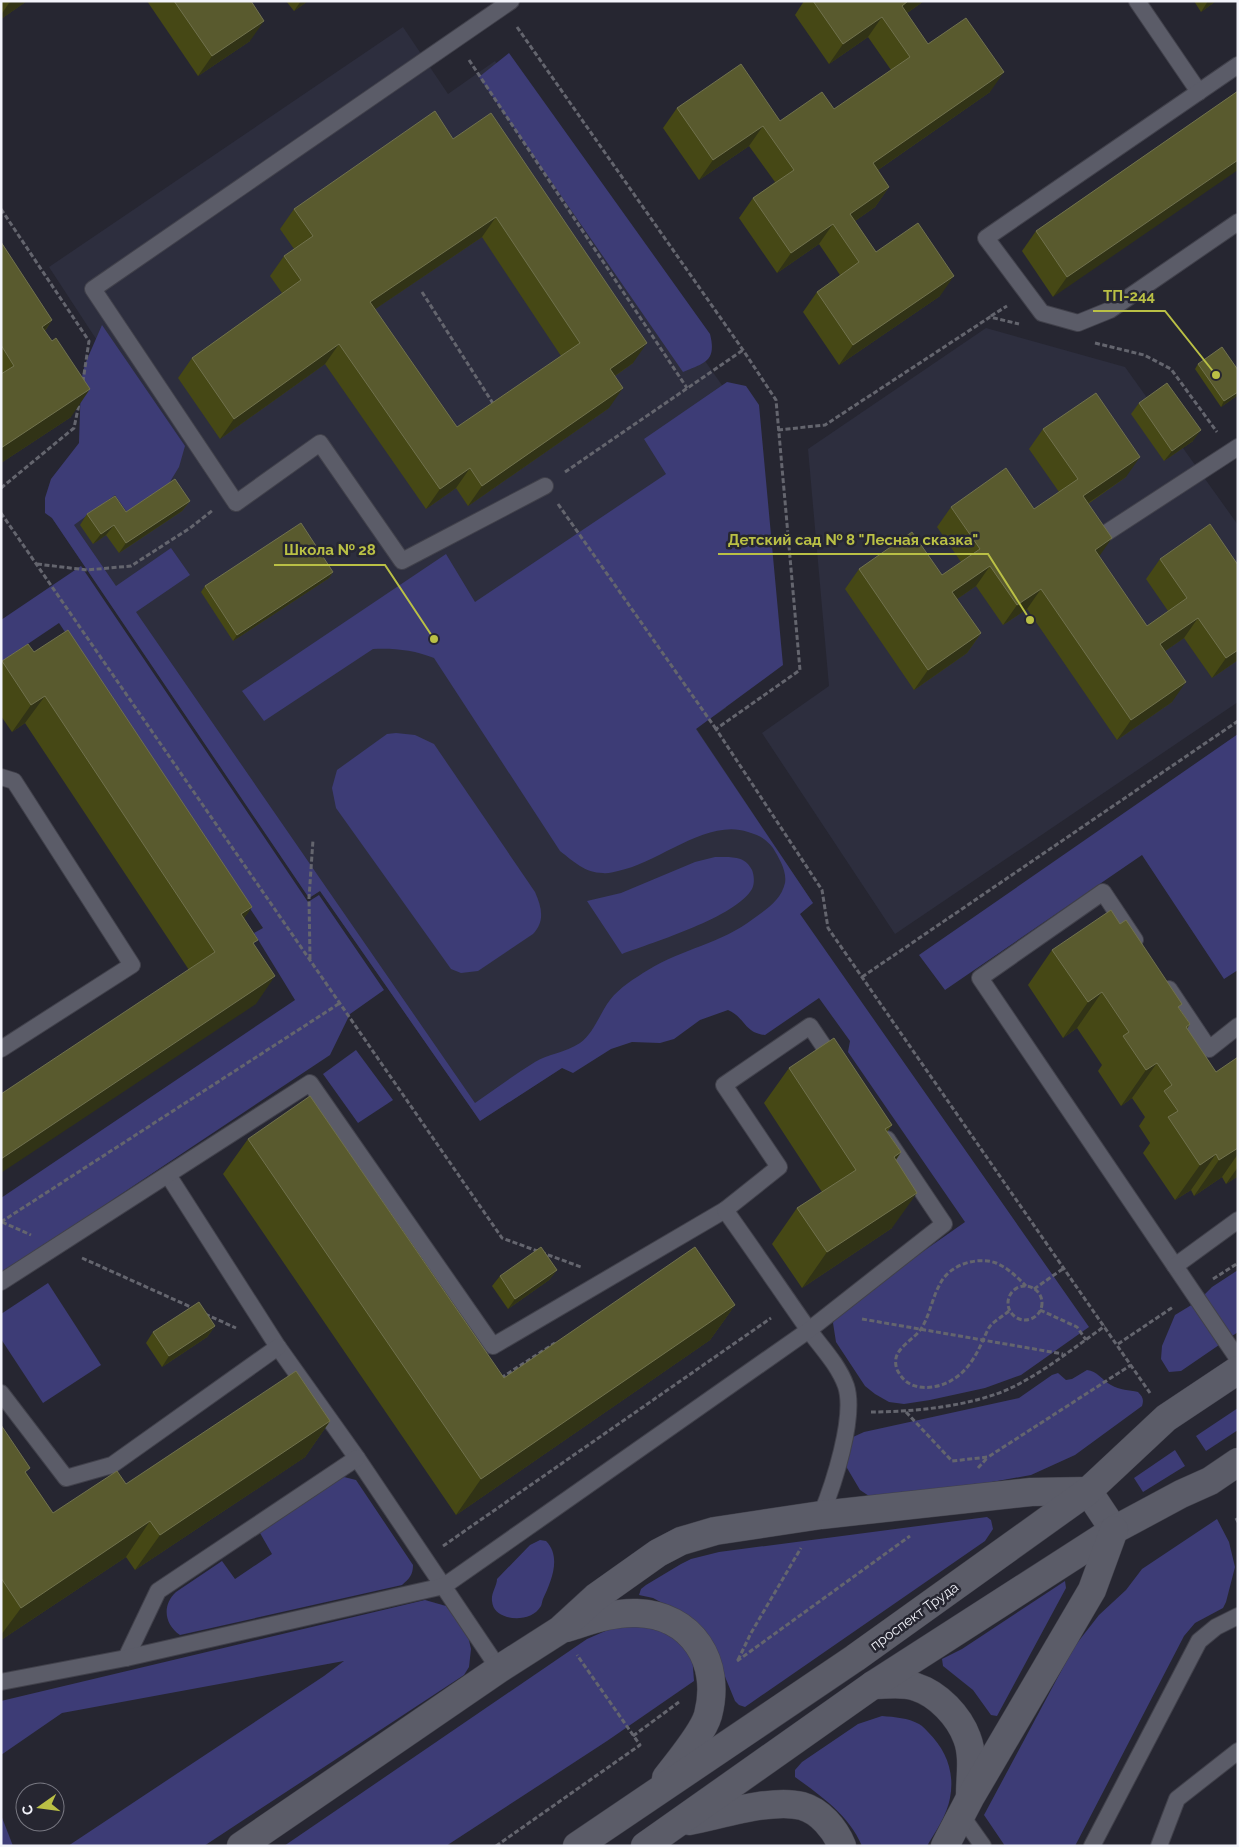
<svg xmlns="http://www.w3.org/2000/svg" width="1239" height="1847" font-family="Raleway,sans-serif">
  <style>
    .built { fill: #2d2e3e }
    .green { fill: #3d3c76 }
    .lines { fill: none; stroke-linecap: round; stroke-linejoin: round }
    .lane-casing { stroke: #41414b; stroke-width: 18 }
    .secondary-casing { stroke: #41414b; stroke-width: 29 }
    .path { stroke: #64656e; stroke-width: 3; stroke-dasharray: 5 2.5; stroke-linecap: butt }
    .lane { stroke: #5b5c68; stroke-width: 16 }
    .secondary { stroke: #5b5c68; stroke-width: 28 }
    .wall { fill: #464815; fill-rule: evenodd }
    .shaded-wall { fill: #313316 }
    .building { fill: #595a2e; stroke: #71724e; fill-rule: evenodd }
    .labels { text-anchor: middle; stroke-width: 5; stroke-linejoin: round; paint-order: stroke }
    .street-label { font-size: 14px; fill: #f3f4fb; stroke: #262631 }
    .leader { fill: none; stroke: #bac045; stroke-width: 2 }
    .callout-dot { fill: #bac045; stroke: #262631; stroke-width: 2 }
    .callout-label { font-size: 15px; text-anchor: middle; font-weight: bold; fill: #bac045; stroke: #262631; stroke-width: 5; stroke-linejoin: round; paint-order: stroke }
  </style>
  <rect width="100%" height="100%" fill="#262631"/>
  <g class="built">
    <polygon points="403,27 448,94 495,61 759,438 726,708 696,728 813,903 800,914 480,1121 320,891 309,898 52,518 117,371 49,267"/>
    <polygon points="986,328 1125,367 1238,525 1238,702 895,934 762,733 829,686 808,449"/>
  </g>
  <g class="green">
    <path d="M509,53L710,334C717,362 704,363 683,372L479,77Z"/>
    <path d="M102,325L185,446L179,467L168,485L127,512L115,495L74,525L116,586L171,548L190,575L136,612L475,1103C495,1089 514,1075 535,1062C548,1054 565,1053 580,1043C594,1033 600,1013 610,1000C619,988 635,978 648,970C682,949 722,943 753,919C767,909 781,900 785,883C787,871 779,858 773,848C766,839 759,835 748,832C707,818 659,863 618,871C613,872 607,874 603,873C585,873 573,861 560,851L434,658C414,650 394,648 373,649L264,721L242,691L446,554L475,602L666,474L644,439L727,382L746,386L759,405L783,665L696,729L813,903L800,914L1089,1327L1021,1375L985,1388L930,1400L904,1404L889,1402L875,1394L865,1386L836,1342L833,1323L836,1315L841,1309L965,1222L848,1052L850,1041L819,998L765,1035C744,1033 745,1017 728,1010L700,1020L674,1039L660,1043L632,1042L611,1049L573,1073L562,1068L480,1121L320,891L309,898L52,518L45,513V498L51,479L79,443L81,381L85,364Z"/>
    <polygon points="81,566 308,902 319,895 384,990 350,1014 330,1055 1,1274 1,1198 295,1000 254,933 263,928 59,623 1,662 1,620"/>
    <path d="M396,733L415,735L434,744L535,892C542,908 545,921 533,934L478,971L461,973L451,969L336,808L332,788L337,770L387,734Z"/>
    <polygon points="1238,734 1238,970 1224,979 1142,855 945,990 919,955"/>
    <path d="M715,857C730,857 745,855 752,870C754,875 755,883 752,889C736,917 654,942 622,954L587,901L621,893L695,862Z"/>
    <polygon points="356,1050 393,1100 358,1123 323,1074"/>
    <polygon points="1238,1270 1238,1332 1181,1371 1169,1372 1161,1359 1162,1346 1175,1315 1198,1301 1212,1287"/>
    <polygon points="48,1283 101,1365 43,1403 1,1339 1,1314"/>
    <path d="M1087,1370C1097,1371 1102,1380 1111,1385C1120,1390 1129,1390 1138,1392C1143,1397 1144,1400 1142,1406L1075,1455L1031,1475L887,1501L869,1496L860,1490L847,1468L845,1463L849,1441L853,1437L864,1432L1019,1398L1052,1375L1058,1373L1066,1380L1072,1379Z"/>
    <polygon points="1238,1408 1238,1430 1206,1451 1196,1436"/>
    <polygon points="1175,1450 1185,1466 1143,1492 1134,1478"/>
    <path d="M344,1477L356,1480L413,1565C413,1575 409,1579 402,1585L180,1635C164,1624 162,1605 176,1592L222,1561L235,1579L272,1554L260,1533L339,1479Z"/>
    <polygon points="987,1517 991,1520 993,1529 985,1541 745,1707 739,1705 735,1701 721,1667 666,1605 653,1598 639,1595 641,1589 646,1585 681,1564 691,1559 719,1552"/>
    <polygon points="1217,1519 1229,1542 1235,1567 1226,1602 1223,1608 1195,1623 1184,1636 1075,1846 1005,1846 984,1815 1074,1647 1099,1615 1126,1590 1142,1569"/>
    <path d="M540,1540L546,1541C562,1557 551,1582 543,1599C542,1601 542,1604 541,1606C534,1618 518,1620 507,1617C498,1614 493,1610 492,1601C491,1593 497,1586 497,1579L530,1545Z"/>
    <polygon points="1065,1581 1066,1588 997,1716 991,1715 973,1690 943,1666 942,1659 962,1649"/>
    <polygon points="425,1600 446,1606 468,1636 471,1649 469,1667 464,1675 204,1846 68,1846 324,1676 344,1661 62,1713 1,1755 1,1701"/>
    <polygon points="638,1624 678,1637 692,1654 694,1681 607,1741 446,1846 284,1846 587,1639 610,1629"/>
    <path d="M882,1716C895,1717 908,1718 919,1724C923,1726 925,1729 928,1732C946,1750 955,1772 950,1798C947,1815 936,1831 927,1846H862C849,1815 821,1796 795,1777V1770L802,1762L858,1724Z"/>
    <polygon points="1,1815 13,1846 1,1846"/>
  </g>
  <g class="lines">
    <g class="lane-casing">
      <g id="lane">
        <polyline points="511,1 93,289 236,503 320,443 402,561 545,486"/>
        <polyline points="1137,1 1199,92"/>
        <polyline points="1238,65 986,238 1042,313 1078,323 1110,310 1238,222"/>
        <polyline points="1106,533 1238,447"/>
        <polyline points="1,777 14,781 132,965 1,1049"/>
        <polyline points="1135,940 1103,892 980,978 1238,1359"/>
        <polyline points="1169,989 1209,1049 1238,1026"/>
        <polyline points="168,1175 278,1347 357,1458 499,1669"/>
        <polyline points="1175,1266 1238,1220"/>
        <polyline points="1,1282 310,1083 493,1346 725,1210"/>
        <polyline points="1,1393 66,1478 112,1465 278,1347"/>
        <path d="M821,1515C833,1486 856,1417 846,1386C838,1364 821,1347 808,1329C780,1289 753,1249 725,1210L779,1167L724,1085L810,1026L835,1063"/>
        <polyline points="126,1658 158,1591 357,1458"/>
        <polyline points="1,1682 126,1658 444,1586 809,1330 944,1224 887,1139"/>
        <polyline points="961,1815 983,1846"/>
        <polyline points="1092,1846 1199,1641 1216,1627 1238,1616"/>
        <polyline points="1159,1846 1177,1799 1238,1751"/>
      </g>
    </g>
    <g class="secondary-casing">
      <g id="secondary">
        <polyline points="1088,1491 1114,1530"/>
        <path d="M566,1628C589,1621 612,1612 637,1613C692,1615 722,1662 708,1715C703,1733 678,1762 666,1778"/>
        <path d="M873,1685C887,1685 903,1682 916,1687C938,1694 959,1716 967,1738C974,1756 970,1777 970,1796"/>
        <path d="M689,1821C721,1815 772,1798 802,1806C820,1811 835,1829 842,1846"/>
        <polyline points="241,1846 499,1669 560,1630 596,1597 658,1553 681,1541 715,1531 821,1515 1031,1492 1088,1491"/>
        <polyline points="577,1846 855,1658 1088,1491 1166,1418 1238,1370"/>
        <polyline points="645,1846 873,1685 1114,1530 1181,1494 1210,1481 1238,1462"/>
        <polyline points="945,1846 970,1798 1092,1590 1114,1530"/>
      </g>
    </g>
    <g class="path">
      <polyline points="517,27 743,350 776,400 800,670 716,729 822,890 828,928 1150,1393"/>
      <polyline points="469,60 687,388"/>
      <polyline points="1,209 89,341 83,381"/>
      <polyline points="422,292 494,405"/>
      <polyline points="991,316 1007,306"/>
      <polyline points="1095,343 1144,355 1171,369 1217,432"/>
      <polyline points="778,430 825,425 990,317 1019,324"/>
      <polyline points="565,472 743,350"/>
      <polyline points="1,488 74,428 79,404"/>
      <polyline points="558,504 716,729"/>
      <polyline points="1,513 502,1238 581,1267"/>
      <polyline points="37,564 87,570 131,566 190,528 213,510"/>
      <polyline points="310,959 309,898 313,840"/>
      <polyline points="862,977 1238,721"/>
      <polyline points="1,1222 340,1003"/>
      <polyline points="2,1222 31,1235"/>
      <polyline points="82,1258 193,1308"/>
      <polyline points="1213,1279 1238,1263"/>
      <circle cx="1025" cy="1303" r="17"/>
      <polyline points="1034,1289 1064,1268"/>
      <polyline points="1040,1310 1077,1327 1086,1340"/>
      <path d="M1009,1311C1003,1316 996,1320 991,1325C988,1328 986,1334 984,1338C977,1354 968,1371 952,1380C936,1390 909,1392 899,1373C896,1369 895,1363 896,1358C899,1346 914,1339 921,1329C930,1315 932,1298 940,1284C949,1265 977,1256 996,1263C1008,1268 1017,1277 1026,1286"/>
      <polyline points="205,1314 236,1328"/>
      <polyline points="862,1319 1063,1354"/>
      <polyline points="1118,1344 1173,1307"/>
      <polyline points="501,1378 555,1343"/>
      <path d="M871,1412C914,1412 974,1406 1013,1387C1045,1371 1075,1347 1105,1326"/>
      <polyline points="906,1412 952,1461 988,1457 1131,1365"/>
      <polyline points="978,1468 988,1457"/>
      <polyline points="1236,1518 1238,1522"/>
      <polyline points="443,1546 771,1318"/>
      <polyline points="738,1660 751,1633 801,1548"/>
      <polyline points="737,1661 910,1536"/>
      <polyline points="633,1736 679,1702"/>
      <polyline points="496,1846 640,1745 577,1655"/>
    </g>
    <use href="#lane" class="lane"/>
    <use href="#secondary" class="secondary"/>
  </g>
  <g class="wall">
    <polygon points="1,1 27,1 1,19"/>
    <polygon points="147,1 251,1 250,41 198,76"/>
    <polygon points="286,1 308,1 294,11"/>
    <polygon points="804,1 924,1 907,13 928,44 990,92 878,170 889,187 875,207 855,221 876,252 940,296 839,365 803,312 817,292 840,275 819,244 777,273 739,218 753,198 775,182 749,146 699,180 663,128 677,108 780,121 834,109 891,70 868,37 829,64 795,15"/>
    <polygon points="1194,1 1216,1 1201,12"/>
    <polygon points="1238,91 1053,297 1022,251 1036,231"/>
    <path d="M453,139L633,363L615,376L609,408L468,506L456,488L426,509L325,364L220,439L178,378L192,358L282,293L270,276L284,256L294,249L280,229L294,209ZM482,237L561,356L457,427L375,309Z"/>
    <polygon points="1,242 52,320 45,331 71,417 1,463"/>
    <polygon points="1198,364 1238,370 1238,395 1221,407 1195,369"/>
    <polygon points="1139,403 1193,441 1164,461 1131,414"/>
    <polygon points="1043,429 1126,477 1088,504 1099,557 1147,626 1168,611 1146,579 1160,559 1238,660 1212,678 1184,638 1165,651 1172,702 1117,740 1027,609 1003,625 976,586 957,599 981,633 967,653 914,690 845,589 859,569 942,575 961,562 937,527 951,507 1034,509 1059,492 1029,449"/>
    <polygon points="190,501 182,511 119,553 106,535 93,544 80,525 87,514 126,512"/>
    <polygon points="333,572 329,578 233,641 201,592 205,586"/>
    <polygon points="34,652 252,907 244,918 254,945 256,1004 189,970 25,723 12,732 1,716 1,663 2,661"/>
    <polygon points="1052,950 1179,1008 1190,1024 1187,1029 1216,1072 1238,1057 1238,1176 1226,1184 1222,1177 1194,1196 1191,1190 1175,1200 1143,1153 1150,1143 1139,1126 1145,1117 1132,1098 1121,1106 1098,1071 1102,1065 1077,1028 1063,1038 1028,985"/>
    <polygon points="789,1068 892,1125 887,1132 901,1152 896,1160 892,1228 802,1288 772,1244 797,1208 822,1192 764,1103"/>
    <polygon points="248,1139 504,1378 735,1305 710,1340 456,1515 223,1174"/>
    <polygon points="557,1270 549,1280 508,1309 492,1286 500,1276"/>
    <polygon points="215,1326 207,1337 162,1367 146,1343 153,1332"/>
    <polygon points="330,1421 305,1457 135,1570 126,1557 1,1640 1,1425 27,1474 53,1513 126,1484"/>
  </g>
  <g class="shaded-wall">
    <polygon points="13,1 27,1 1,19 1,15 9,3"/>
    <polygon points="301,1 308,1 294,11"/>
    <polygon points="908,1 924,1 888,26 902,6"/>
    <polygon points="1208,1 1216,1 1201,12"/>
    <polygon points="882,17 868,37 829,64 843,44"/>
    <polygon points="264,21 250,41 198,76 212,56"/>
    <polygon points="1004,72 990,92 859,183 873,163"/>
    <polygon points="763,126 749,146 699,180 713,160"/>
    <polygon points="1238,160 1238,170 1053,297 1067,277"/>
    <polygon points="889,187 875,207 839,232 850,214"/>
    <polygon points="496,217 482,237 356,322 370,302"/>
    <polygon points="833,224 819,244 777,273 791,253"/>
    <polygon points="954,276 940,296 839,365 853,345"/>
    <polygon points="52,320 33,348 42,327"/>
    <polygon points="647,343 633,363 596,389 610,369"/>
    <polygon points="339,344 325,364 220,439 234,419"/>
    <polygon points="623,388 609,408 468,506 482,486"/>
    <polygon points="90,389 71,417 1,463 1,448"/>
    <polygon points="1238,392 1238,395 1221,407 1224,401"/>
    <polygon points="1201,430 1193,441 1164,461 1172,451"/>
    <polygon points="1140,457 1126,477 1069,516 1083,496"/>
    <polygon points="470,468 456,488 426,509 440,489"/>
    <polygon points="190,501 182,511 119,553 126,543"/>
    <polygon points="114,525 106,535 93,544 101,534"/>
    <polygon points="1112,538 1098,558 1095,550"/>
    <polygon points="990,566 976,586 938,612 952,592"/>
    <polygon points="333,572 329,578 233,641 237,635"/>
    <polygon points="1041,589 1027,609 1003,625 1017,605"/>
    <polygon points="1198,618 1184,638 1146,664 1160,644"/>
    <polygon points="981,633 967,653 914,690 928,670"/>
    <polygon points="1238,650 1238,660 1212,678 1226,658"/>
    <polygon points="1186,682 1172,702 1117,740 1131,720"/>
    <polygon points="45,696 25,723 12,732 31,705"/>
    <polygon points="252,907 232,935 241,914"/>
    <polygon points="275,976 256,1004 1,1173 1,1159"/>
    <polygon points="1102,992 1077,1028 1063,1038 1088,1002"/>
    <polygon points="1157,1063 1132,1098 1121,1106 1146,1070"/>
    <polygon points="1238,1148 1238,1154 1222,1177 1194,1196 1219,1160"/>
    <polygon points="901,1152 876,1188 894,1157"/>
    <polygon points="1216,1154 1191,1190 1175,1200 1200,1165"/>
    <polygon points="1238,1167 1238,1176 1226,1184"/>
    <polygon points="917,1193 892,1228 802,1288 827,1252"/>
    <polygon points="557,1270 549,1280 508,1309 515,1299"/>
    <polygon points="735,1305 710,1340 456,1515 481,1479"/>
    <polygon points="215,1326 207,1337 162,1367 169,1356"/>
    <polygon points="330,1421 305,1457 135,1570 160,1535"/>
    <polygon points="150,1521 126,1557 1,1640 1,1635 21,1608"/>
  </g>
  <g class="building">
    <polygon points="174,1 251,1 264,21 212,56"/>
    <polygon points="813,1 908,1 902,6 928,44 966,18 1004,72 873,163 889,187 850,214 876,252 918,223 954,276 853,345 817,292 859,262 833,224 791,253 753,198 794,170 763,126 713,160 677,108 741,64 780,121 822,92 834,109 910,57 882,17 843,44"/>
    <polygon points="1238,91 1238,160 1067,277 1036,231"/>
    <path d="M435,111L453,139L491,113L647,343L610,369L623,388L482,486L470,468L440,489L339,344L234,419L192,358L301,280L284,256L313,236L294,209ZM496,217L580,343L457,427L370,302Z"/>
    <polygon points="1,242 52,320 42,327 52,341 56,338 90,389 1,448 1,374 14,366 1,345"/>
    <polygon points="1222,347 1238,370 1238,392 1224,401 1198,364"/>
    <polygon points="1167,383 1201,430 1172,451 1139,403"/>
    <polygon points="1096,393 1140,457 1083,496 1112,538 1095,550 1147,626 1187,598 1160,559 1210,524 1238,565 1238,650 1226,658 1198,618 1160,644 1186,682 1131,720 1041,589 1017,605 990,566 952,592 981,633 928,670 859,569 912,532 942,575 980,549 951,507 1006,468 1034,509 1078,479 1043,429"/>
    <polygon points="175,479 190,501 126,543 114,525 101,534 87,514 115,496 126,512"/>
    <polygon points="301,523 333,572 237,635 205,586"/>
    <polygon points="68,630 252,907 241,914 258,940 253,943 275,976 1,1159 1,1094 215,952 45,696 31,705 2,661 28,644 34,652"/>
    <polygon points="1111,910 1120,924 1126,920 1182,1004 1178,1007 1190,1024 1186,1027 1216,1072 1238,1057 1238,1148 1219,1160 1216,1154 1200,1165 1168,1117 1178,1111 1164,1091 1172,1085 1157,1063 1146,1070 1123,1036 1129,1032 1102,992 1088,1002 1052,950"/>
    <polygon points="834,1038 892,1125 885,1129 901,1152 894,1157 917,1193 827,1252 797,1208 856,1170 789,1068"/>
    <polygon points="310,1096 504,1378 695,1247 735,1305 481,1479 248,1139"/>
    <polygon points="541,1247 557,1270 515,1299 500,1276"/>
    <polygon points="199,1302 215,1326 169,1356 153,1332"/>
    <polygon points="296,1371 330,1421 160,1535 150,1521 21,1608 1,1578 1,1425 30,1468 25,1472 53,1513 117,1471 126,1484"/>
  </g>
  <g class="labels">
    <g class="street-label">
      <text transform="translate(914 1616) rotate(-36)" y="5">проспект Труда</text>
    </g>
  </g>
  <path class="leader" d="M1216 375L1165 311H1093M1030 620L988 554H718M434 639L385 565H274"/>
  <g class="callout-dot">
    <circle cx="1216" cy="375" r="5"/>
    <circle cx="1030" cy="620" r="5"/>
    <circle cx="434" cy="639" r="5"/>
  </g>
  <g class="callout-label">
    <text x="1129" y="301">ТП-244</text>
    <text x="853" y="545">Детский сад № 8 "Лесная сказка"</text>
    <text x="330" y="555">Школа № 28</text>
  </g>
  <rect width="1239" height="1847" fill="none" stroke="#f3f4fb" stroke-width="5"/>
  <g transform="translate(40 1807) rotate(256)"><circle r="24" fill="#262631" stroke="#787882"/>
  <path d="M0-4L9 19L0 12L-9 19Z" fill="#bac045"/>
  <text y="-8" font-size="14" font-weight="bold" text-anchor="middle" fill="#f3f4fb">С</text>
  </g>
</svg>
